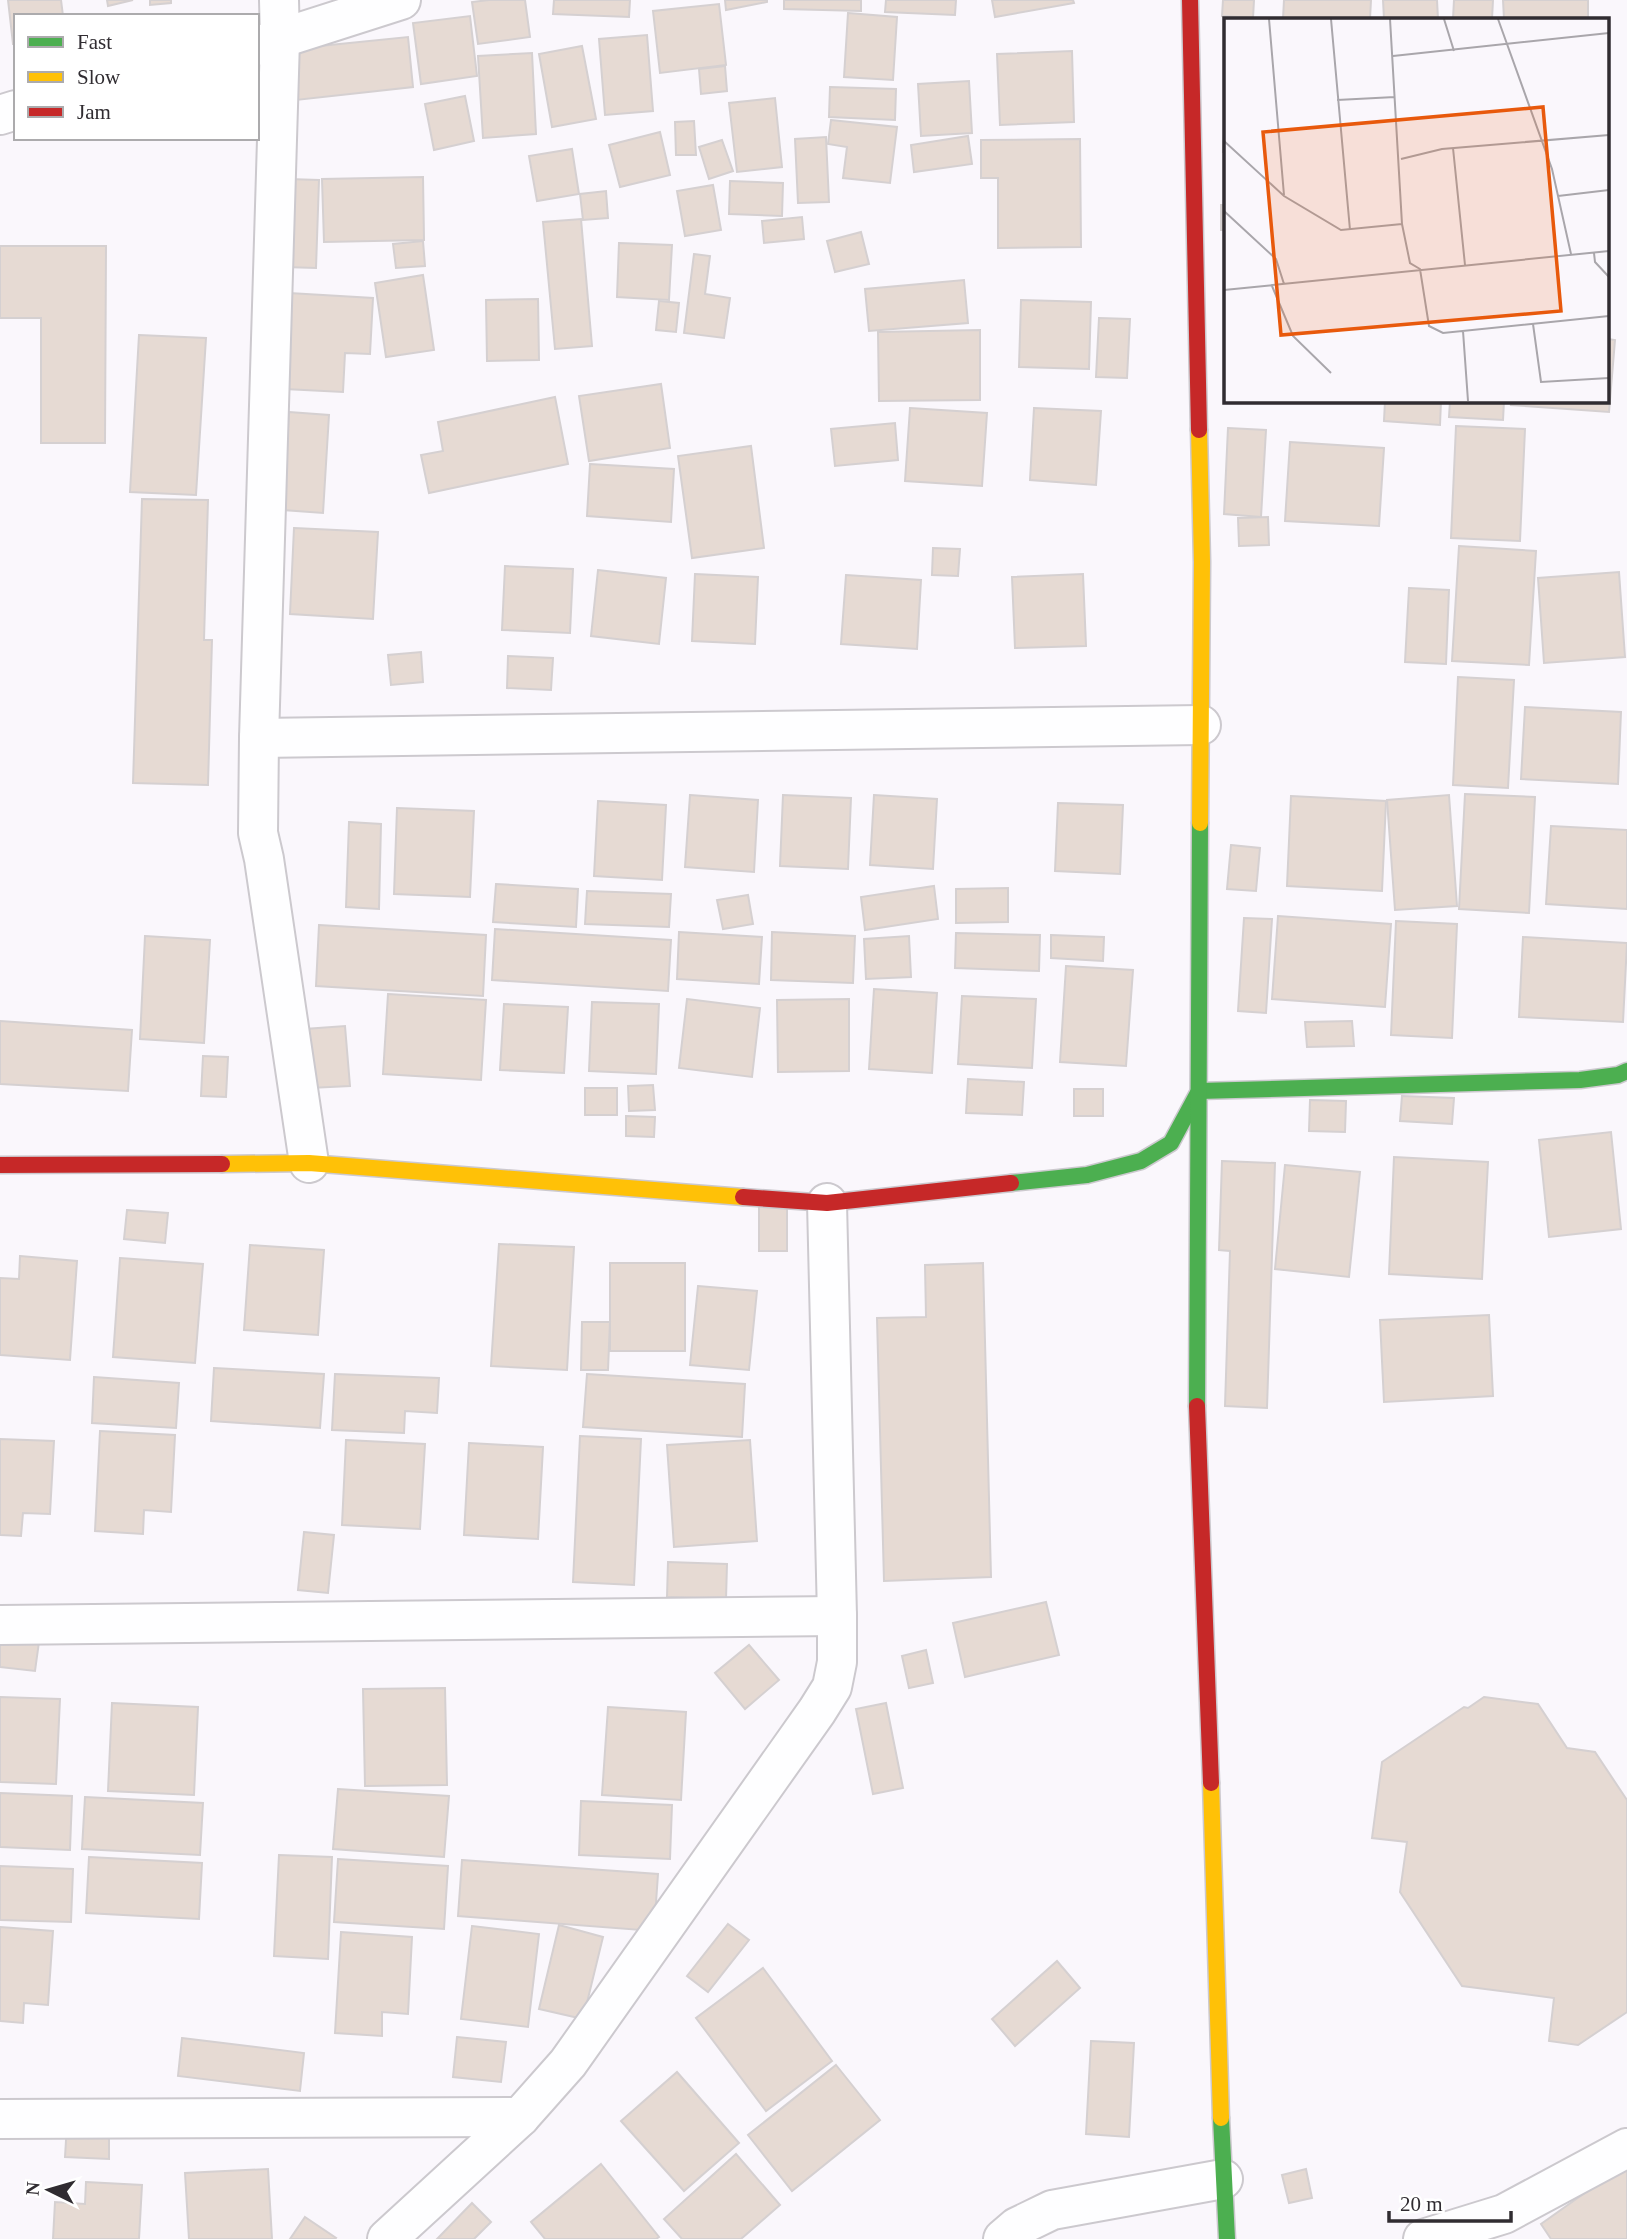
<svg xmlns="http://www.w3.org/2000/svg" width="1627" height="2239" font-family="'Times New Roman',serif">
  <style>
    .building { fill: #e6dad3; stroke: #d5d0d1; stroke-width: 2 }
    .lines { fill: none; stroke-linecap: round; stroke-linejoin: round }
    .street-casing { stroke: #ccc9ce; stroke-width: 42 }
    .fast-casing { stroke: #ccc9ce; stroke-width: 19 }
    .slow-casing { stroke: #ccc9ce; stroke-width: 19 }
    .jam-casing { stroke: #ccc9ce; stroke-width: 19 }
    .street { stroke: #fefeff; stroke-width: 38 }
    .fast { stroke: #4caf50; stroke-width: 16 }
    .slow { stroke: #ffc107; stroke-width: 16 }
    .jam { stroke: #c62828; stroke-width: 16 }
    .inset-road { fill: none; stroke: #a9a6ab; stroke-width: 2 }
    .view { fill: #e8590c; fill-opacity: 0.15; stroke: #e8590c; stroke-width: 3.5 }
    .inset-edge { fill: none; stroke: #302c31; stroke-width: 3.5 }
  </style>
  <rect width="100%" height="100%" fill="#faf7fc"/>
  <g class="building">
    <polygon points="8,0 61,0 63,16 16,16 16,44 13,44"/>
    <polygon points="107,0 133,0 108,6"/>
    <polygon points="150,0 171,0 171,3 150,5"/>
    <polygon points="489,0 525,0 530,37 478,44 472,2"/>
    <polygon points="554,0 630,0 629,17 553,14"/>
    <polygon points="725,0 767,0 767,2 726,10"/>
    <polygon points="784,0 861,0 861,11 784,9"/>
    <polygon points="886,0 956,0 955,15 885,12"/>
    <polygon points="992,0 1073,0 1074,3 995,17"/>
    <polygon points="1223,0 1254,0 1253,18 1222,16"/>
    <polygon points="1284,0 1371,0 1370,19 1283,19"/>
    <polygon points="1383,0 1437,0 1438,19 1384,19"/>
    <polygon points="1454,0 1493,0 1492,19 1453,19"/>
    <polygon points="1503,0 1588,0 1588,19 1504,19"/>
    <polygon points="719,4 726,65 660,73 653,11"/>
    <polygon points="848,13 897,17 893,80 844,77"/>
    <polygon points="470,16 477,76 421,84 413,23"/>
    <polygon points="647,35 653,111 605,115 599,39"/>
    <polygon points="408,37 413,87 287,101 281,50"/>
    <polygon points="582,46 596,119 552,127 539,54"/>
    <polygon points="1072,51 1074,122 1000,125 997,54"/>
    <polygon points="532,53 536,134 483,138 478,56"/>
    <polygon points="725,66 727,91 701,94 699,69"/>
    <polygon points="969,81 972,133 921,136 918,84"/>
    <polygon points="830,87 896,89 895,120 829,117"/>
    <polygon points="465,96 474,141 434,150 425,104"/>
    <polygon points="775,98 782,167 737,172 729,103"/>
    <polygon points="1225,116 1226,116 1226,152 1223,152"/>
    <polygon points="831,120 897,127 890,183 843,178 847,147 828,144"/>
    <polygon points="694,121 696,155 676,155 675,122"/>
    <polygon points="660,132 670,175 620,187 609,145"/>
    <polygon points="968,136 972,164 914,172 911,145"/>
    <polygon points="826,137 829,202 798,203 795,139"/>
    <polygon points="1080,139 1081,247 998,248 998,178 981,178 981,140"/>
    <polygon points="722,140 733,171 709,179 699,147"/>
    <polygon points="572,149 579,194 537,201 529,156"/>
    <polygon points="423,177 424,240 324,242 322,179"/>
    <polygon points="288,179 319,180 316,268 284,267"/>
    <polygon points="730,181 783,183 782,216 729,214"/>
    <polygon points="713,185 721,230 685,236 677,191"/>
    <polygon points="606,191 608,218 583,220 580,194"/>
    <rect x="1221" y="205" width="5" height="25"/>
    <polygon points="802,217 804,239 764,243 762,221"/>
    <polygon points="581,219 592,346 555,349 543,222"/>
    <polygon points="861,232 869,264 835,272 827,241"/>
    <polygon points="423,241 425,266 396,268 393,244"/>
    <polygon points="619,243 672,245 669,300 617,297"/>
    <polygon points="0,246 106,246 105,443 41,443 41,318 0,318"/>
    <polygon points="694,254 710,256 705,294 730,298 724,338 684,333"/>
    <polygon points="423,275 434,350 386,357 375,283"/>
    <polygon points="964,280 968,323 869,331 865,289"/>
    <polygon points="289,293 373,298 370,354 345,353 343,392 285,389"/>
    <polygon points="538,299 539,360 487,361 486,300"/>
    <polygon points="1021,300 1091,302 1089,369 1019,367"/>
    <polygon points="659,301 679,303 676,332 656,330"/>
    <polygon points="1099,318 1130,319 1127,378 1096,377"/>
    <polygon points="980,330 980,400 879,401 878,332"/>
    <polygon points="139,335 206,338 196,495 130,492"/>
    <polygon points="1608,339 1615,340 1609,412 1511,405 1512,401 1608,401"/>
    <polygon points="661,384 670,448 589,461 579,396"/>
    <polygon points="555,397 568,464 429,493 421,455 443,451 438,422"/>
    <polygon points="1385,401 1441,401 1440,425 1384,421"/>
    <polygon points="1450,401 1504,401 1503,420 1449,417"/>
    <polygon points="910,408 987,413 982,486 905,481"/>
    <polygon points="1034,408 1101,411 1096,485 1030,480"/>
    <polygon points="289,412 329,415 323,513 283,510"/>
    <polygon points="895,423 898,460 835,466 831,429"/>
    <polygon points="1456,426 1525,429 1520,541 1451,538"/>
    <polygon points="1228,428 1266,430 1261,517 1224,514"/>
    <polygon points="1290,442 1384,448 1379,526 1285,521"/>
    <polygon points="751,446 764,548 692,558 678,456"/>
    <polygon points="590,464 674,469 671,522 587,516"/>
    <polygon points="142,499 208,500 204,640 212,640 208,785 133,783"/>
    <polygon points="1268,517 1269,545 1239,546 1238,518"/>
    <polygon points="294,528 378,532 373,619 290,614"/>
    <polygon points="1459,546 1536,551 1529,665 1452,661"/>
    <polygon points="933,548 960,549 958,576 932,575"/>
    <polygon points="505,566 573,569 570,633 502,630"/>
    <polygon points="598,570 666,578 659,644 591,636"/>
    <polygon points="1619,572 1625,657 1544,663 1538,578"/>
    <polygon points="695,574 758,577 755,644 692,641"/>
    <polygon points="1083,574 1086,646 1015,648 1012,577"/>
    <polygon points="846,575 921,580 917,649 841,644"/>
    <polygon points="1409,588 1449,590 1446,664 1405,662"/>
    <polygon points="421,652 423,682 391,685 388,655"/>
    <polygon points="508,656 553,658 551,690 507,688"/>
    <polygon points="1458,677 1514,680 1508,788 1453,785"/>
    <polygon points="1525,707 1621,712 1618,784 1521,779"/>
    <polygon points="1465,794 1535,797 1529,913 1459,909"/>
    <polygon points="690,795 758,800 754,872 685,867"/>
    <polygon points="783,795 851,798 848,869 780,866"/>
    <polygon points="874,795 937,799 933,869 870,865"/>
    <polygon points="1449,795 1457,906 1395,910 1387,800"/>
    <polygon points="1291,796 1386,801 1382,891 1287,886"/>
    <polygon points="598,801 666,805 662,880 594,876"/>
    <polygon points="1058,803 1123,805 1120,874 1055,871"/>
    <polygon points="397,808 474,811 470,897 394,894"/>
    <polygon points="349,822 381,824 379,909 346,907"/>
    <polygon points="1551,826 1627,830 1627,909 1546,904"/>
    <polygon points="1231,845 1260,848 1256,891 1227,889"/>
    <polygon points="496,884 578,889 576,927 493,922"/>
    <polygon points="934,886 938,919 865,930 861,897"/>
    <polygon points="1008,888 1008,922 956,923 956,889"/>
    <polygon points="587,891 671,894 669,927 585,924"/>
    <polygon points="748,895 753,924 723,929 717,900"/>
    <polygon points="1278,916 1391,924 1385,1007 1272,999"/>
    <polygon points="1244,918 1272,919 1266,1013 1238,1011"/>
    <polygon points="1396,921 1457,924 1452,1038 1391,1035"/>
    <polygon points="319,925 486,935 483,996 316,986"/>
    <polygon points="495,929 671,940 668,991 492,980"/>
    <polygon points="679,932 762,937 759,984 677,979"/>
    <polygon points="772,932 855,936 853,983 771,980"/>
    <polygon points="956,933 1040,935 1039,971 955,968"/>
    <polygon points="1051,935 1104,937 1103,961 1051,958"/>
    <polygon points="145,936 210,940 204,1043 140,1039"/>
    <polygon points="909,936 911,977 866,979 864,939"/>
    <polygon points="1523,937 1627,943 1623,1022 1519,1017"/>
    <polygon points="1066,966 1133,970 1126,1066 1060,1062"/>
    <polygon points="874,989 937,993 932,1073 869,1069"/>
    <polygon points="388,994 486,1000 481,1080 383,1074"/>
    <polygon points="962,996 1036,999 1032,1068 958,1064"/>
    <polygon points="687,999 760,1008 752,1077 679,1068"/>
    <polygon points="849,999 849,1071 778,1072 777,1000"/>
    <polygon points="592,1002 659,1004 656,1074 589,1071"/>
    <polygon points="504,1004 568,1007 564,1073 500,1070"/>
    <polygon points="0,1021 132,1030 128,1091 0,1084"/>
    <polygon points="1352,1021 1354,1046 1307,1047 1305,1022"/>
    <polygon points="345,1026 350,1086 310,1088 305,1029"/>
    <polygon points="203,1056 228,1057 226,1097 201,1096"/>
    <polygon points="968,1079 1024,1082 1022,1115 966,1113"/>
    <polygon points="653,1085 655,1110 629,1111 628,1086"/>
    <rect x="585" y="1088" width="32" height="27"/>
    <rect x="1074" y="1089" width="29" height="27"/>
    <polygon points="1402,1096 1454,1098 1452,1124 1400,1121"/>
    <polygon points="1310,1100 1346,1101 1345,1132 1309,1131"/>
    <polygon points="626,1116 655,1117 654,1137 626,1136"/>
    <polygon points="1611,1132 1621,1229 1549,1237 1539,1140"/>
    <polygon points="1394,1157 1488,1162 1482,1279 1389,1274"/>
    <polygon points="1222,1161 1275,1163 1267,1408 1225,1406 1230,1251 1219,1250"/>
    <polygon points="1285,1165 1360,1172 1349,1277 1275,1269"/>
    <polygon points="787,1204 787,1251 759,1251 759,1205"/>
    <polygon points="127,1210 168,1213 165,1243 124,1239"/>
    <polygon points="499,1244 574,1247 567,1370 491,1366"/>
    <polygon points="250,1245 324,1250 318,1335 244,1330"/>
    <polygon points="20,1256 77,1261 70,1360 0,1355 0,1278 19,1279"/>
    <polygon points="120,1258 203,1264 195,1363 113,1357"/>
    <rect x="610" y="1263" width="75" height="88"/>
    <polygon points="983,1263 991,1577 884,1581 877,1318 926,1317 925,1265"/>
    <polygon points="698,1286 757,1291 749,1370 690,1365"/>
    <polygon points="1489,1315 1493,1396 1384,1402 1380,1320"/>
    <polygon points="582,1322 610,1322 608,1370 581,1370"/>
    <polygon points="214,1368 324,1374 320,1428 211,1421"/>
    <polygon points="335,1374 439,1378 437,1413 405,1411 404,1433 332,1430"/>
    <polygon points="587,1374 745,1384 742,1437 583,1427"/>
    <polygon points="94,1377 179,1383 176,1428 92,1423"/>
    <polygon points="100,1431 175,1435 171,1512 144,1510 143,1534 95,1531"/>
    <polygon points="580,1436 641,1439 634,1585 573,1582"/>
    <polygon points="0,1439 54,1441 50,1514 23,1513 21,1536 0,1535"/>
    <polygon points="346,1440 425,1444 420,1529 342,1525"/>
    <polygon points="750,1440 757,1541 674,1547 667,1445"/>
    <polygon points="469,1443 543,1447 538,1539 464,1535"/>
    <polygon points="304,1532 334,1535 328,1593 298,1590"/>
    <polygon points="668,1562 727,1564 726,1599 667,1597"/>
    <polygon points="1046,1602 1059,1655 965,1677 953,1623"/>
    <polygon points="0,1638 39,1642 35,1671 0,1667"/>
    <polygon points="749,1645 779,1680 745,1709 715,1673"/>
    <polygon points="926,1650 933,1683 909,1688 902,1656"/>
    <polygon points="445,1688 447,1785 365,1786 363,1689"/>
    <polygon points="0,1697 60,1699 56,1784 0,1782"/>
    <polygon points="1484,1697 1538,1704 1567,1748 1595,1752 1627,1800 1627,2012 1578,2045 1549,2041 1554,1998 1462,1986 1400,1892 1407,1842 1372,1838 1382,1762 1464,1707 1468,1708"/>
    <polygon points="112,1703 198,1707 194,1795 108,1791"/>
    <polygon points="886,1703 903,1788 873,1794 856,1709"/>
    <polygon points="608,1707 686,1712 681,1800 602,1795"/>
    <polygon points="338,1789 449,1796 444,1857 333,1849"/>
    <polygon points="0,1793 72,1796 70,1850 0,1847"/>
    <polygon points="85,1797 203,1803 200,1855 82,1849"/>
    <polygon points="581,1801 672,1805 670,1859 579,1855"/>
    <polygon points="279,1855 332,1857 328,1959 274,1956"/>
    <polygon points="89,1857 202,1863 199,1919 86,1913"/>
    <polygon points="338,1859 448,1866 444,1929 334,1922"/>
    <polygon points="462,1860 658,1874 654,1931 458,1916"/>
    <polygon points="0,1866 73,1869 71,1922 0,1920"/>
    <polygon points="728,1924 749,1940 708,1992 687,1976"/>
    <polygon points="559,1925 603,1937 583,2019 539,2009"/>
    <polygon points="472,1926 539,1934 528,2027 461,2019"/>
    <polygon points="0,1927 53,1931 48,2005 24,2003 23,2023 0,2021"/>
    <polygon points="341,1932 412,1937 408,2014 382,2012 382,2036 335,2033"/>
    <polygon points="1057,1961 1080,1988 1015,2046 992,2019"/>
    <polygon points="763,1968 832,2061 766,2111 696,2018"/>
    <polygon points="457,2037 506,2042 501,2082 453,2077"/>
    <polygon points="182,2038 304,2053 300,2091 178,2076"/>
    <polygon points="1091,2041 1134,2043 1129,2137 1086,2134"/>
    <polygon points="836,2065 880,2120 792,2191 748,2135"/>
    <polygon points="677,2072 739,2143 684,2191 621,2121"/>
    <polygon points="67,2124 109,2126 109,2159 65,2157"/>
    <polygon points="736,2154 780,2205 741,2239 682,2239 664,2219"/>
    <polygon points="1627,2163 1627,2239 1551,2239 1541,2224"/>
    <polygon points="601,2164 659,2237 656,2239 545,2239 531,2222"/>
    <polygon points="268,2169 272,2239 189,2239 185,2173"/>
    <polygon points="1306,2169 1312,2198 1289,2203 1282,2175"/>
    <polygon points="86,2182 142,2185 139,2239 53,2239 55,2202 85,2204"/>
    <polygon points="472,2203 491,2222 474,2239 437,2239"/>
    <polygon points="305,2217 336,2238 335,2239 290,2239"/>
  </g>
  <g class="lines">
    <g class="street-casing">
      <g id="street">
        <polyline points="279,0 280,40 259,738 258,833 264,859 309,1163"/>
        <polyline points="257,46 401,0"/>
        <polyline points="0,115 16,110"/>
        <polyline points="259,738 1201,725"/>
        <polyline points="0,1625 837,1616"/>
        <polyline points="0,2119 520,2117"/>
        <polyline points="387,2239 520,2117 568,2063 817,1711 832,1687 837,1662 837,1616 827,1203"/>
        <polyline points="1003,2239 1017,2227 1052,2210 1223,2179"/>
        <polyline points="1423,2239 1504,2214 1627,2148"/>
      </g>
    </g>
    <g class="fast-casing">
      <g id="fast">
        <polyline points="1011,1183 1087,1175 1141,1161 1171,1143 1199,1091 1580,1080 1618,1075 1627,1071"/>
        <polyline points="1197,1406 1200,823"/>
        <polyline points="1221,2118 1227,2239"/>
      </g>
    </g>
    <g class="slow-casing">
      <g id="slow">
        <polyline points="1199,430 1202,562 1200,823"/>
        <polyline points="222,1164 309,1163 743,1197"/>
        <polyline points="1211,1783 1221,2118"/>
      </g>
    </g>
    <g class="jam-casing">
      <g id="jam">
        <polyline points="1190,0 1199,430"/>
        <polyline points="0,1165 222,1164"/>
        <polyline points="743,1197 827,1203 1011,1183"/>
        <polyline points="1197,1406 1211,1783"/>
      </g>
    </g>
    <use href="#street" class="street"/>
    <use href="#fast" class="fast"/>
    <use href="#slow" class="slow"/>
    <use href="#jam" class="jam"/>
  </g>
  <g transform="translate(1224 18)">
    <rect width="385" height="385" fill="#faf7fc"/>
    <path class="inset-road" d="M45,1L60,177M107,1L126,212M166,1L178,206L186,245L196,251L205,308L219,315L385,298M220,1L230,33M274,1L328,151L347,236M169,38L385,15M113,82L171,79M0,123L60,178L117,212L178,206M229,130L241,247M177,141L218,131L385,117M334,178L385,172M0,193L52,241L60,266M370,235L371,244L385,259M48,268L69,318L107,355M0,272L385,233M309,306L317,364L385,360M239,313L244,383"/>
    <path class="view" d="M319,89L337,293L57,317L39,114Z"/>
    <rect width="385" height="385" class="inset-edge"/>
  </g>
  <rect x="14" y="14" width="245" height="126" fill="#ffffff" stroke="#acabad" stroke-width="2"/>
  <rect x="28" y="37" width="35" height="10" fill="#4caf50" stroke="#acabad" stroke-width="2"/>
  <text x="77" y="49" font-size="21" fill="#302c31">Fast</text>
  <rect x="28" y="72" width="35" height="10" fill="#ffc107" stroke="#acabad" stroke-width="2"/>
  <text x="77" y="84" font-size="21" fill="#302c31">Slow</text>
  <rect x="28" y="107" width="35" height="10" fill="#c62828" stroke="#acabad" stroke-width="2"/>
  <text x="77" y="119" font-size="21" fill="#302c31">Jam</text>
  <g transform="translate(49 2190) rotate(275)" stroke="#ffffff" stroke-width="5" paint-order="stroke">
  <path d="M0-5L12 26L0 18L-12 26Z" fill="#302c31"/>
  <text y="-10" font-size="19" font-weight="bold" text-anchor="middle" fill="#302c31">N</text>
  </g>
  <path d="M1389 2211v10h122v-10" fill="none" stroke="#302c31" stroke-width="3.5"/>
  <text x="1400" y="2211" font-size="21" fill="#302c31" stroke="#ffffff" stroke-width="5" paint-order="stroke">20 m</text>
</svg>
